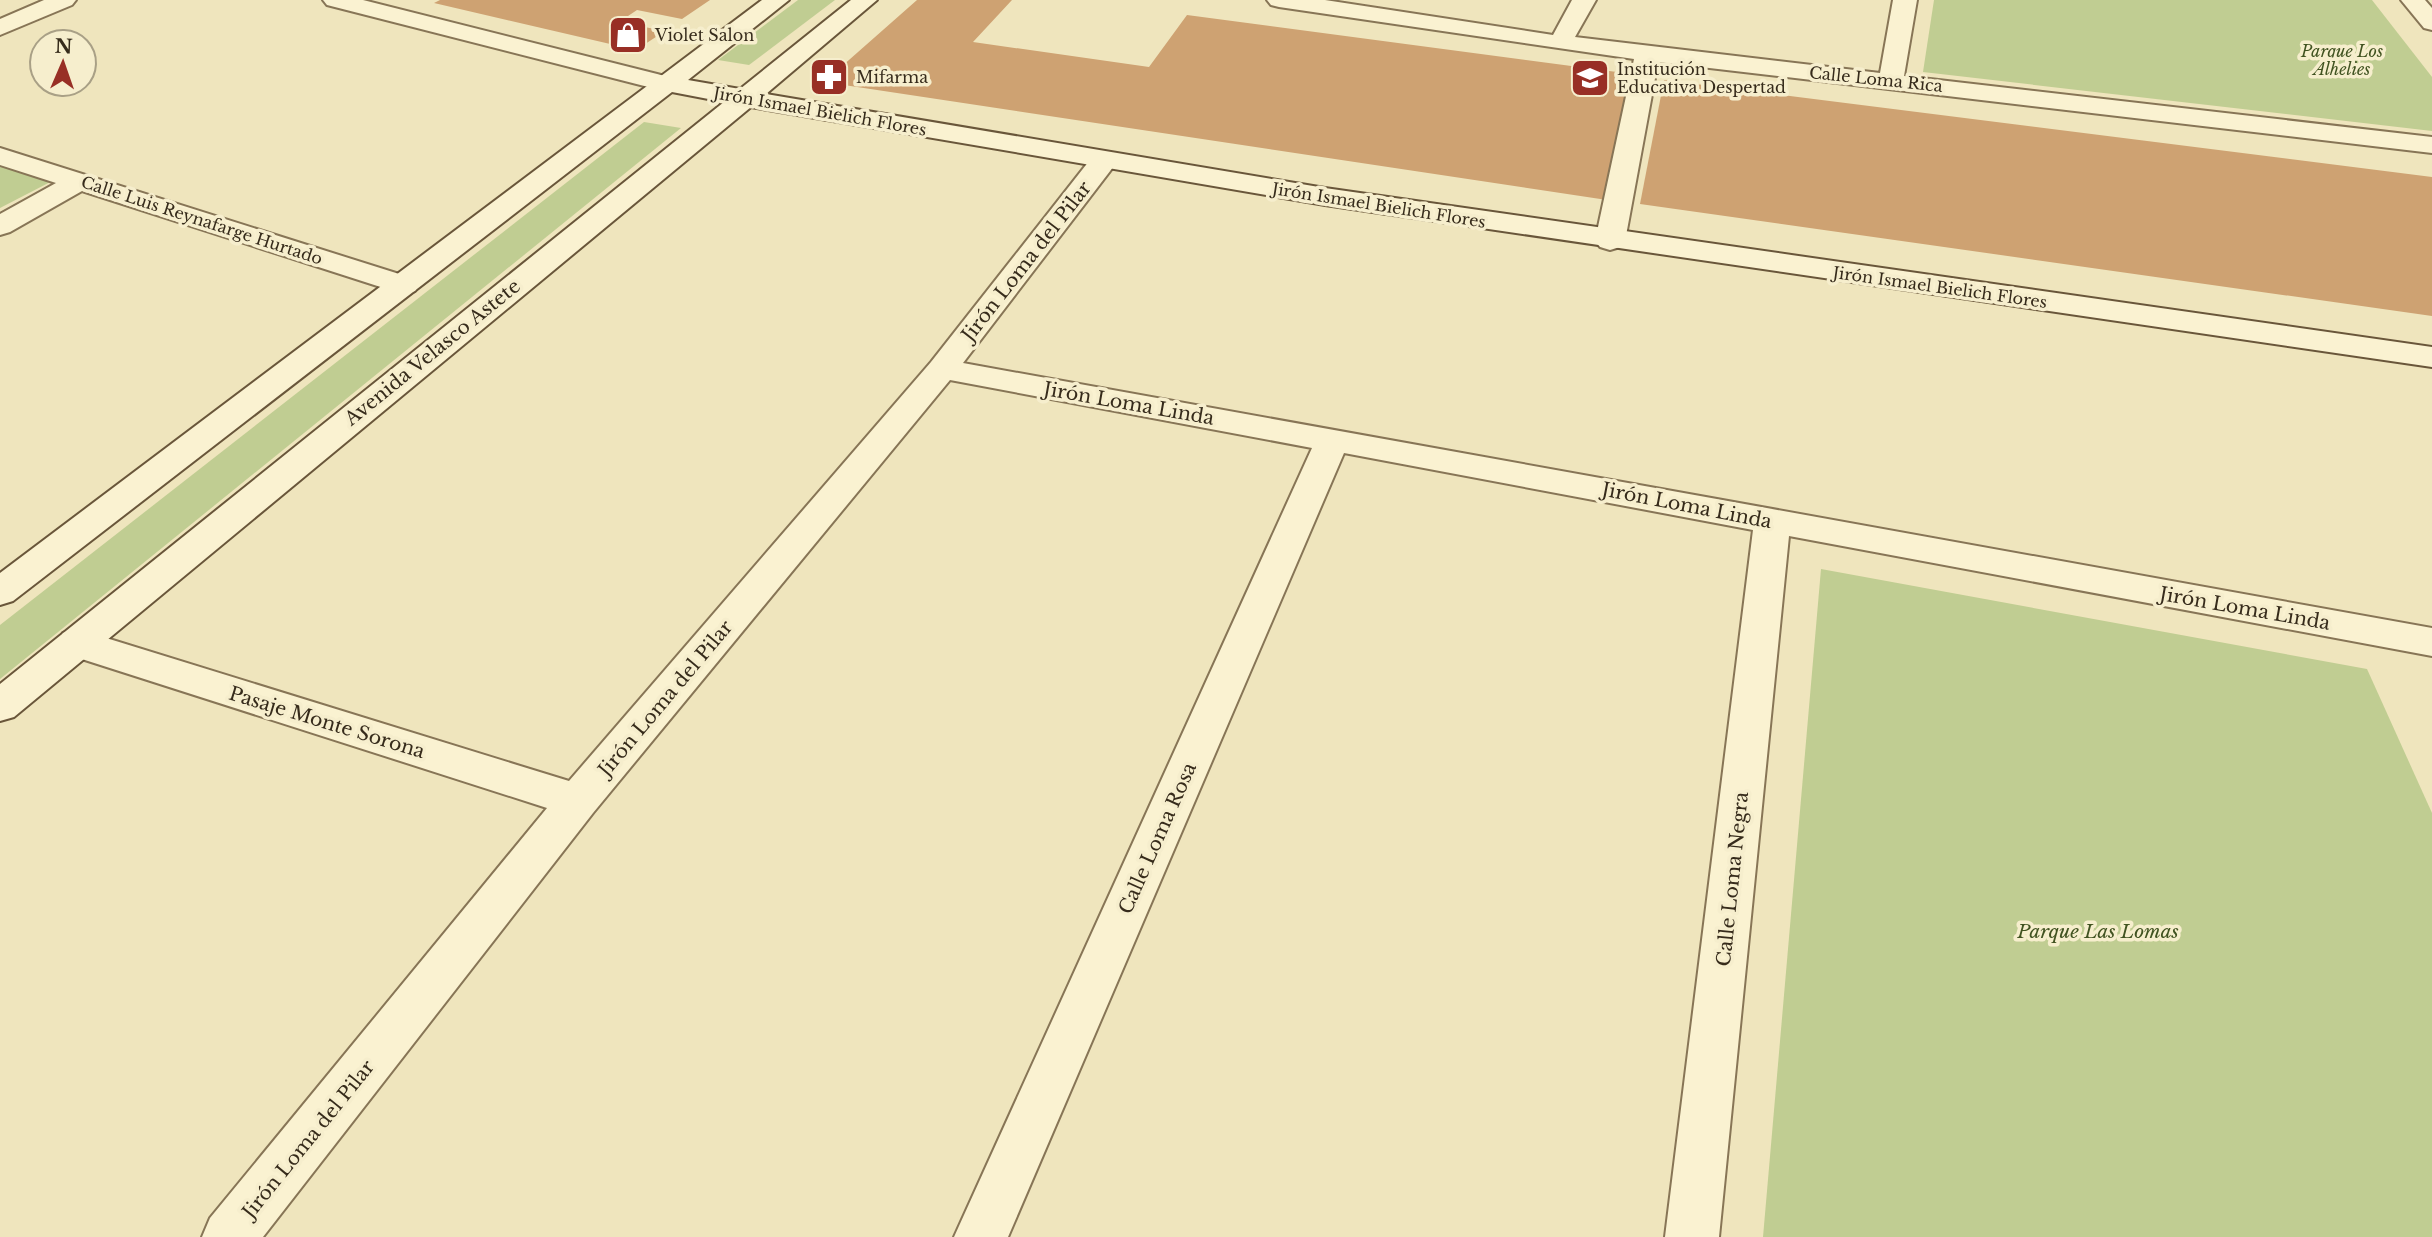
<svg xmlns="http://www.w3.org/2000/svg" width="2432" height="1237" font-family="'Libre Baskerville',serif">
  <style>
    .green { fill: #c0cd92 }
    .building { fill: #cea272 }
    .lines { fill: none; stroke-linecap: round; stroke-linejoin: round }
    .street-casing { stroke: #877556; stroke-width: 4 }
    .secondary-casing { stroke: #69563a; stroke-width: 4 }
    .street { fill: #faf2d1; fill-rule: evenodd }
    .secondary { fill: #faf2d1; fill-rule: evenodd }
    .labels { text-anchor: middle; stroke-width: 7; stroke-linejoin: round; paint-order: stroke }
    .far-poi-label { font-size: 16px; fill: #362b1b; stroke: #f6eecd; text-anchor: start }
    .far-park-label { font-size: 16px; font-style: italic; fill: #415321; stroke: #f6eecd }
    .far-street-label { font-size: 16px; fill: #362b1b; stroke: #f6eecd }
    .street-label { font-size: 19px; fill: #362b1b; stroke: #f6eecd }
    .park-label { font-size: 19px; font-style: italic; fill: #415321; stroke: #f6eecd }
  </style>
  <rect width="100%" height="100%" fill="#efe5bd"/>
  <g class="green">
    <polygon points="798,0 835,0 749,65 718,60"/>
    <polygon points="1934,0 2372,0 2432,77 2432,131 1923,72"/>
    <polygon points="644,122 681,128 0,679 0,625"/>
    <polygon points="0,159 58,178 0,208"/>
    <polygon points="1821,569 2367,669 2432,813 2432,1237 1763,1237"/>
  </g>
  <g class="building">
    <polygon points="440,0 710,0 682,19 637,10 619,22 665,31 636,50 434,3"/>
    <polygon points="917,0 1012,0 973,42 1149,67 1187,15 1632,74 1607,200 824,82"/>
    <polygon points="1664,80 2432,177 2432,316 1640,204"/>
  </g>
  <g class="lines">
    <g class="street-casing">
      <g id="street">
        <polygon points="44,0 76,0 72,5 0,35 0,19"/>
        <polygon points="323,0 363,0 673,78 677,83 673,88 664,91 327,5"/>
        <polygon points="1267,0 1325,0 1553,35 1572,0 1596,0 1575,37 1880,73 1893,0 1917,0 1904,76 2432,137 2432,153 1658,62 1625,241 1620,247 1610,250 1600,247 1595,241 1634,59 1279,7 1271,5"/>
        <polygon points="2401,0 2425,0 2432,8 2432,30 2424,28"/>
        <polygon points="0,148 415,279 419,285 415,291 404,294 393,291 82,191 10,232 0,235 0,214 56,183 0,165"/>
        <polygon points="1103,154 1113,156 1117,162 963,363 2432,628 2432,656 1789,536 1719,1237 1665,1237 1753,530 1344,453 1008,1237 954,1237 1312,448 950,380 593,813 263,1237 202,1237 210,1218 547,808 63,653 57,643 63,633 77,629 569,781 931,362 1093,156"/>
      </g>
    </g>
    <g class="secondary-casing">
      <polygon id="secondary" points="762,0 789,0 688,80 740,89 851,0 877,0 766,94 1325,188 2432,347 2432,367 1325,205 751,107 14,717 0,721 0,684 724,102 672,92 13,601 0,605 0,573 651,83 655,78 661,76"/>
    </g>
    <use href="#street" class="street"/>
    <use href="#secondary" class="secondary"/>
  </g>
  <defs>
    <g id="shop-square" transform="scale(2.0125)"><rect x="-9" y="-9" width="18" height="18" rx="4" fill="#982f25" stroke="#f6eecd"/><path d="M-5-2.5h2.3a2.7 3.5 0 0 1 5.4 0H5L5.5 6h-11ZM-1.5-2.5h3a1.5 2.3 0 0 0-3 0Z" fill="#fff"/></g>
    <g id="pharmacy-square" transform="scale(2.0125)"><rect x="-9" y="-9" width="18" height="18" rx="4" fill="#982f25" stroke="#f6eecd"/><path d="M-2-6h4v4h4v4h-4v4h-4v-4h-4v-4h4Z" fill="#fff"/></g>
    <g id="school-square" transform="scale(2.0125)"><rect x="-9" y="-9" width="18" height="18" rx="4" fill="#982f25" stroke="#f6eecd"/><path d="M0-5L7-2L0 1L-7-2ZM-4 1L0 2.5L4 1V4Q0 6-4 4Z" fill="#fff"/></g>
  </defs>
  <g fill-rule="evenodd">
    <use href="#shop-square" x="628" y="35"/>
    <use href="#pharmacy-square" x="829" y="77"/>
    <use href="#school-square" x="1590" y="78"/>
  </g>
  <g class="labels">
    <g class="far-poi-label">
      <text x="655" y="41">Violet Salon</text>
      <text x="1617" y="75">Institución<tspan x="1617" dy="18">Educativa Despertad</tspan></text>
      <text x="856" y="83">Mifarma</text>
    </g>
    <g class="far-park-label">
      <text x="2342" y="57">Parque Los<tspan x="2342" dy="18">Alhelies</tspan></text>
    </g>
    <g class="far-street-label">
      <text transform="translate(1876 79) rotate(6)" y="6">Calle Loma Rica</text>
      <text transform="translate(820 111) rotate(10)" y="6">Jirón Ismael Bielich Flores</text>
      <text transform="translate(1379 205) rotate(9)" y="6">Jirón Ismael Bielich Flores</text>
      <text transform="translate(202 220) rotate(18)" y="6">Calle Luis Reynafarge Hurtado</text>
      <text transform="translate(1940 287) rotate(8)" y="6">Jirón Ismael Bielich Flores</text>
    </g>
    <g class="street-label">
      <text transform="translate(1026 261) rotate(-52)" y="7">Jirón Loma del Pilar</text>
      <text transform="translate(432 352) rotate(-39)" y="7">Avenida Velasco Astete</text>
      <text transform="translate(1129 403) rotate(10)" y="7">Jirón Loma Linda</text>
      <text transform="translate(1687 505) rotate(11)" y="7">Jirón Loma Linda</text>
      <text transform="translate(2245 608) rotate(10)" y="7">Jirón Loma Linda</text>
      <text transform="translate(665 698) rotate(-50)" y="7">Jirón Loma del Pilar</text>
      <text transform="translate(327 722) rotate(17)" y="7">Pasaje Monte Sorona</text>
      <text transform="translate(1157 838) rotate(-66)" y="7">Calle Loma Rosa</text>
      <text transform="translate(1732 879) rotate(-84)" y="7">Calle Loma Negra</text>
      <text transform="translate(308 1139) rotate(-51)" y="7">Jirón Loma del Pilar</text>
    </g>
    <g class="park-label">
      <text x="2098" y="938">Parque Las Lomas</text>
    </g>
  </g>
  <g transform="translate(63 63) rotate(2)"><circle r="33" fill="#f6eecd" stroke="#a9a086" stroke-width="2"/>
  <path d="M0-5L12 26L0 18L-12 26Z" fill="#982f25"/>
  <text y="-10" font-size="19" font-weight="bold" text-anchor="middle" fill="#362b1b">N</text>
  </g>
</svg>
